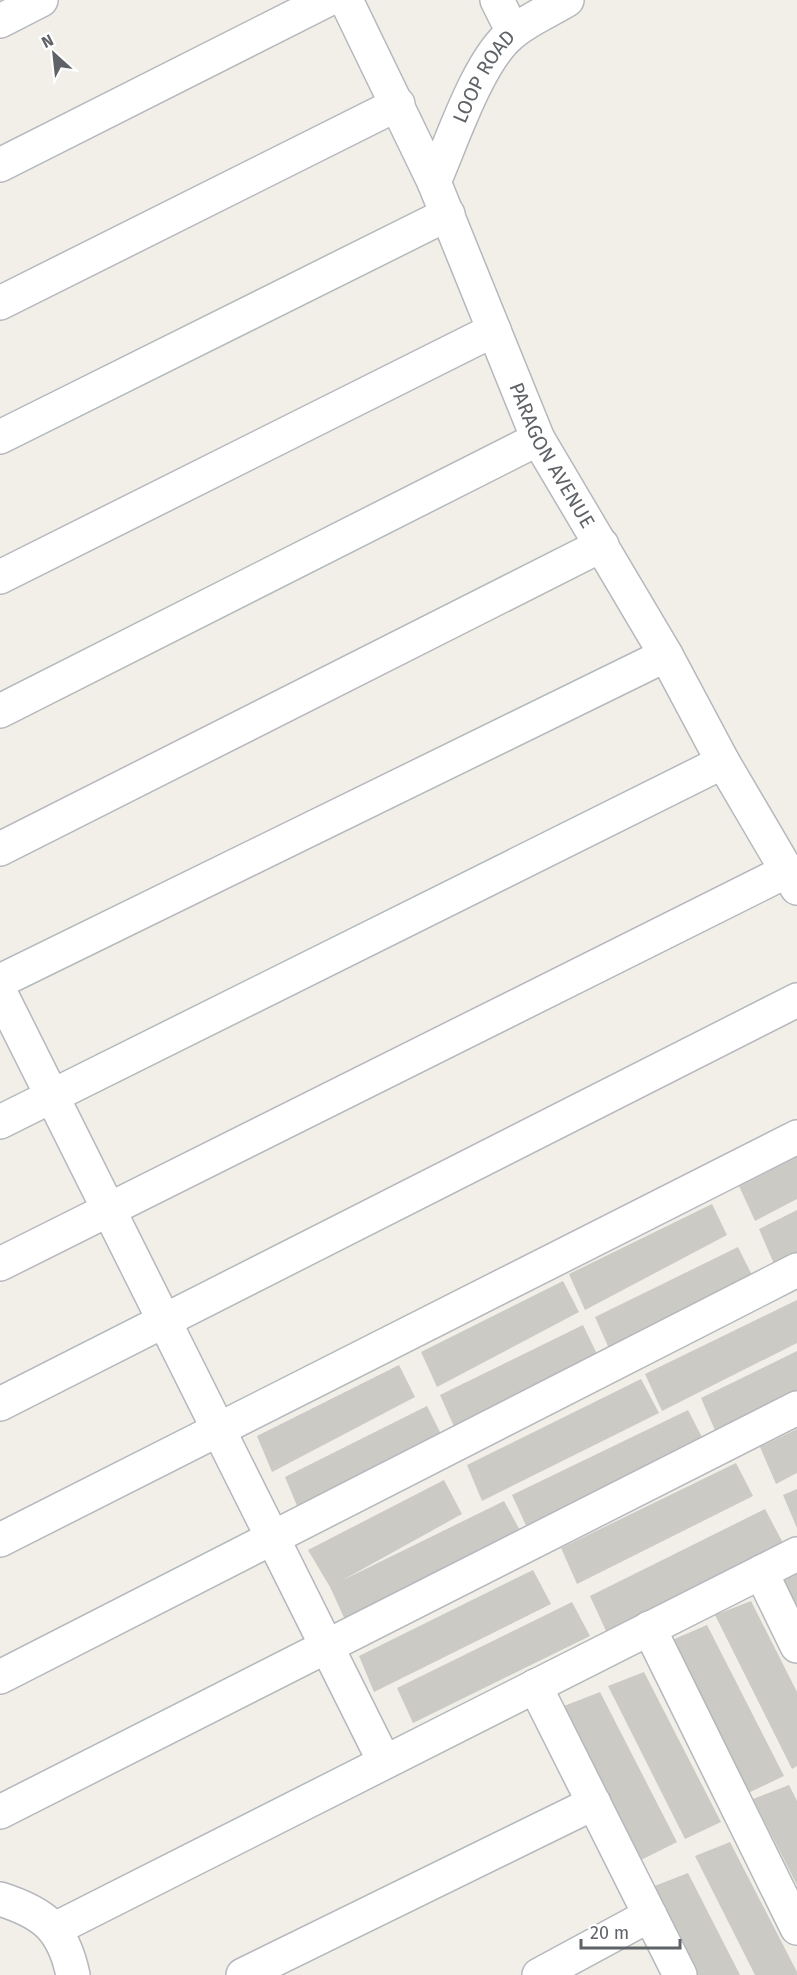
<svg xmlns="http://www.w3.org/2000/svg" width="797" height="1975" font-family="'Fira Sans',sans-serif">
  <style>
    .building { fill: #cccac5 }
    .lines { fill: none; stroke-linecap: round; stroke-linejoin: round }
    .minor-casing { stroke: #b5b8bc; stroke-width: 36 }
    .minor { stroke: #fff; stroke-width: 33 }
    .labels { text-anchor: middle; stroke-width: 5; stroke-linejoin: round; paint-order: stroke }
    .street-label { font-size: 20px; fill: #5f6368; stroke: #fff }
  </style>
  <rect width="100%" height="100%" fill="#f1efe8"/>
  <g class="building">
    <polygon points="797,1157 797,1199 755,1221 739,1186"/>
    <polygon points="712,1204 727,1235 585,1310 569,1274"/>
    <polygon points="797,1210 797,1252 774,1264 759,1229"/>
    <polygon points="738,1247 753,1277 611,1353 595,1317"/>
    <polygon points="563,1281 579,1312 437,1387 421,1352"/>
    <polygon points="797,1300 797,1343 662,1411 645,1374"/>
    <polygon points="583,1325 598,1356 456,1431 440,1395"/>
    <polygon points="797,1351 797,1394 717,1435 701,1398"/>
    <polygon points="399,1365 415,1397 272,1472 257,1436"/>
    <polygon points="641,1379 659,1413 482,1501 467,1465"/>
    <polygon points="427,1406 443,1438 300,1513 285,1477"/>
    <polygon points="688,1410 705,1443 529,1532 512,1495"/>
    <polygon points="797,1429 797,1473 776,1484 760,1447"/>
    <polygon points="736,1463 753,1496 577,1584 561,1548"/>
    <polygon points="444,1480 462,1514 341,1581 504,1501 522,1534 346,1622 330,1587 308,1550"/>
    <polygon points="797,1489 797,1528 783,1495"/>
    <polygon points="765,1509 783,1543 606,1631 590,1596"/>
    <polygon points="533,1570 551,1604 374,1692 359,1656"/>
    <polygon points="797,1574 797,1611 782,1581"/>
    <polygon points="751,1601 797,1692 797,1766 792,1769 715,1615"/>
    <polygon points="572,1602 590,1636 413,1723 397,1688"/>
    <polygon points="707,1625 784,1776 748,1793 672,1640"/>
    <polygon points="644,1672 721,1822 685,1839 608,1686"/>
    <polygon points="600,1692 677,1842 641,1860 564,1706"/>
    <polygon points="789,1785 797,1801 797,1885 753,1799"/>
    <polygon points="730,1842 797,1972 797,1975 755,1975 695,1856"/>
    <polygon points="688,1873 740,1975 696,1975 652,1887"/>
  </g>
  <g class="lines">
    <g class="minor-casing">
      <g id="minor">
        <path id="s1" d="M346,0L434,182L538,439L666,655L723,762L797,888"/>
        <polyline points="497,0 513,32"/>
        <polyline points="0,21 41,0"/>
        <polyline points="0,165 327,0"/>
        <path id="s2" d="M434,182C452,141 478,61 511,34C527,20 549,11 567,0"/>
        <polyline points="0,303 398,104"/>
        <polyline points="0,437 448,214"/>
        <polyline points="0,577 494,330"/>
        <polyline points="0,711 538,439"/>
        <polyline points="0,849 602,545"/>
        <polyline points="0,981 666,655"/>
        <polyline points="0,992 384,1761"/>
        <polyline points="0,1122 723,762"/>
        <polyline points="0,1264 787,871"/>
        <polyline points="0,1404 797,1000"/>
        <polyline points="0,1540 797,1137"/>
        <polyline points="761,1572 797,1646"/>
        <polyline points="649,1628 797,1928"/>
        <polyline points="0,1677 797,1270"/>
        <polyline points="535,1686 680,1975"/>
        <polyline points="0,1812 797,1408"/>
        <path d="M0,1899C44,1913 63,1928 73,1975"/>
        <polyline points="55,1929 797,1554"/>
        <polyline points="243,1975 594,1803"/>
        <polyline points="539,1975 650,1915"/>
      </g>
    </g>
    <use href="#minor" class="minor"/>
  </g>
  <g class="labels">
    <g class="street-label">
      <text dy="7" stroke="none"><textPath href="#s2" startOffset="117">LOOP ROAD</textPath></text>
      <text dy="7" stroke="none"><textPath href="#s1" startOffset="500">PARAGON AVENUE</textPath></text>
    </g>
  </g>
  <g transform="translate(54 54) rotate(333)" stroke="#ffffff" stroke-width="4.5" paint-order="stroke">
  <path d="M0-4.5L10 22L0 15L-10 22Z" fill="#5f6368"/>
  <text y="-9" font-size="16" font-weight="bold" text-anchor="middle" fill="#5f6368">N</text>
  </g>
  <path d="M581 1939v9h99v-9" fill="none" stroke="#5f6368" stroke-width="3"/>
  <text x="590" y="1939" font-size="18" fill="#5f6368" stroke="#ffffff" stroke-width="4.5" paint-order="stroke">20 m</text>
</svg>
